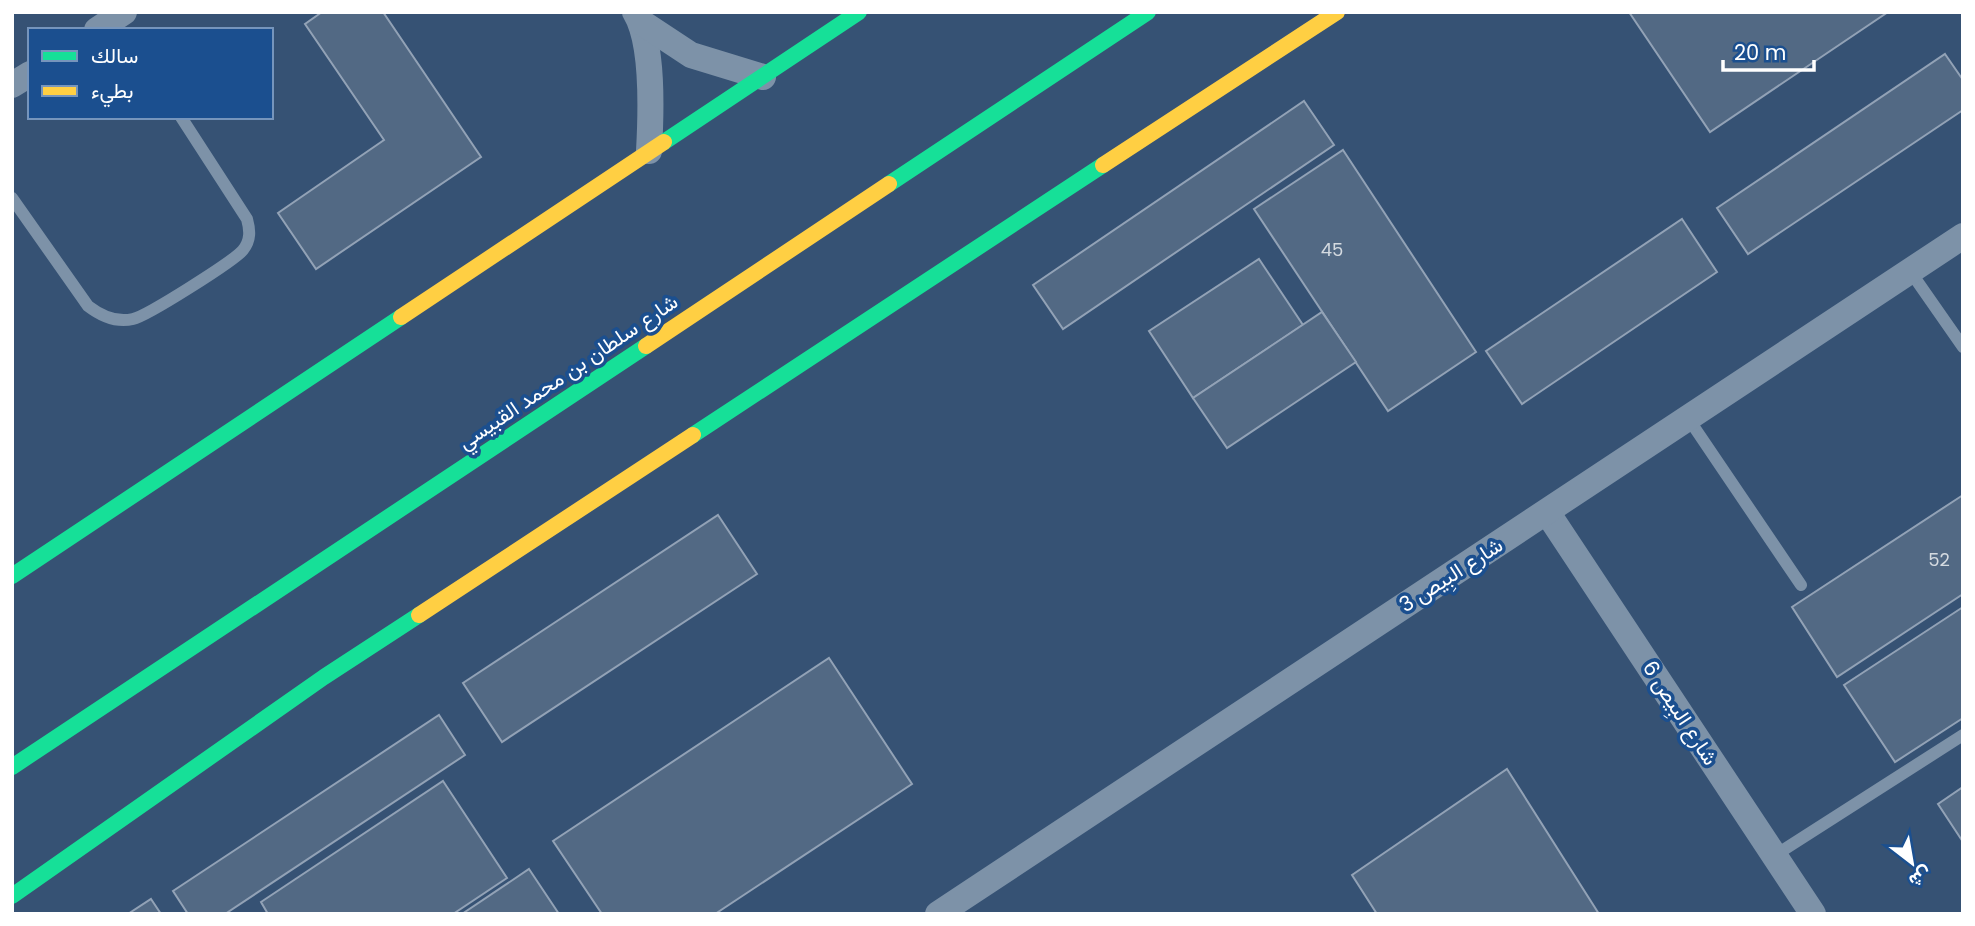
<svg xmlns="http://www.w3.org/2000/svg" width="1975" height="926" font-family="Poppins,Vazirmatn,sans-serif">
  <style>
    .building { fill: #526984; stroke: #92a2b6; stroke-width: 2 }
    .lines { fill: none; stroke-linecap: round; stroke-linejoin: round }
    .lane { stroke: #7d92a8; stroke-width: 12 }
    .street { stroke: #7d92a8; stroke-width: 26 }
    .fast { stroke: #16e098; stroke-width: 16 }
    .slow { stroke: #ffcf43; stroke-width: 16 }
    .labels { text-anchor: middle; stroke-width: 7; stroke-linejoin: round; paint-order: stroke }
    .number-label { font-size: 18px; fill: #d4dae0 }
    .street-label { font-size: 21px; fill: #fff; stroke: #1b4f8f }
  </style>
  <rect width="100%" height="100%" fill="#365274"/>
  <g class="building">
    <polygon points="322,12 383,12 481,157 316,269 278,213 384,140 305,24"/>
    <polygon points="1629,12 1888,12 1710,132"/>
    <polygon points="1945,54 1963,80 1963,110 1748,254 1717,208"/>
    <polygon points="1304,101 1334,145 1063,329 1033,285"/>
    <polygon points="1343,150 1476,352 1388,411 1254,209"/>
    <polygon points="1682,219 1717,272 1522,404 1486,351"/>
    <polygon points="1259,259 1303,325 1193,398 1149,331"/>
    <polygon points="1322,312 1356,362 1227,448 1193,398"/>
    <polygon points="1963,495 1963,594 1837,677 1792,607"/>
    <polygon points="718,515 757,574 502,742 463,683"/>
    <polygon points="1963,607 1963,718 1895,762 1844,685"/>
    <polygon points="829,658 912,784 715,914 602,914 553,841"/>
    <polygon points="439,715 465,755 225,914 188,914 173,891"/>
    <polygon points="1507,769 1599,914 1377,914 1352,875"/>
    <polygon points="443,781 507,878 453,914 268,914 261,902"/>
    <polygon points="1963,787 1963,842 1938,804"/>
    <polygon points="529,869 559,914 462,914"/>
    <polygon points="151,899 161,914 128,914"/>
  </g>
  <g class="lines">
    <g class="lane">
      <path d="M12,198L88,306C101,316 116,323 133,319C147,316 234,261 243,250C251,240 250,230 247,219L181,117"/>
      <polyline points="1910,271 1963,347"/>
      <polyline points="1688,418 1801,585"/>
      <polyline points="1774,856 1963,735"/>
    </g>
    <g class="street">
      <path d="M635,12C654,43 651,115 649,151"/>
      <polyline points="641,22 691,55 763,77"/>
      <polyline points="97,30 124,12"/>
      <polyline points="12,85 30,74"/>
      <polyline points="1547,512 1813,914"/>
      <polyline points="938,914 1963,236"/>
    </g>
    <g class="fast">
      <polyline points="664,142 859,12"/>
      <polyline points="889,184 1148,12"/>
      <polyline points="693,435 1103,165"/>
      <polyline points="12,576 401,317"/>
      <polyline points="12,767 646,346"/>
      <polyline points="12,896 324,677 419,615"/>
    </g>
    <g class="slow">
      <polyline points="1103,165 1337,12"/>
      <polyline points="401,317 664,142"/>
      <polyline points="646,346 889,184"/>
      <polyline points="419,615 693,435"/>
    </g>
  </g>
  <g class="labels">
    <g class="number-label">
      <text x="1332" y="256">45</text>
      <text x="1939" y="566">52</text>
    </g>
    <g class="street-label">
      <text transform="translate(568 372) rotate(-34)" y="7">شارع سلطان بن محمد القبيسي</text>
      <text transform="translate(1451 575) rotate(-33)" y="7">شارع البِيص 3</text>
      <text transform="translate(1680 713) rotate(57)" y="7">شارع البِيص 6</text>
    </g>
  </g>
  <rect width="1975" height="926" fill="none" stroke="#ffffff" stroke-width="28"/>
  <rect x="28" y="28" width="245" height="91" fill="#1b4f8f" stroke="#7695bc" stroke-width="2"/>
  <rect x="42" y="51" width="35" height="10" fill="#16e098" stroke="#7695bc" stroke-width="2"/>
  <text x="91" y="63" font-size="21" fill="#ffffff">سالك</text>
  <rect x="42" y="86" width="35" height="10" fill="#ffcf43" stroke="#7695bc" stroke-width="2"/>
  <text x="91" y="98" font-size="21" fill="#ffffff">بطيء</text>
  <g transform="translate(1912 863) rotate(149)" stroke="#1b4f8f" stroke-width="5" paint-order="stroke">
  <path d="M0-5L12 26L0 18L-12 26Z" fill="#ffffff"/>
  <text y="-10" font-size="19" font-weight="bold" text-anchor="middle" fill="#ffffff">ش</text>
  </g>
  <path d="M1723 60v10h91v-10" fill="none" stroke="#ffffff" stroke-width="3.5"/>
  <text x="1734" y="60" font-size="21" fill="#ffffff" stroke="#1b4f8f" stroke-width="5" paint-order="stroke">20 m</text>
</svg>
